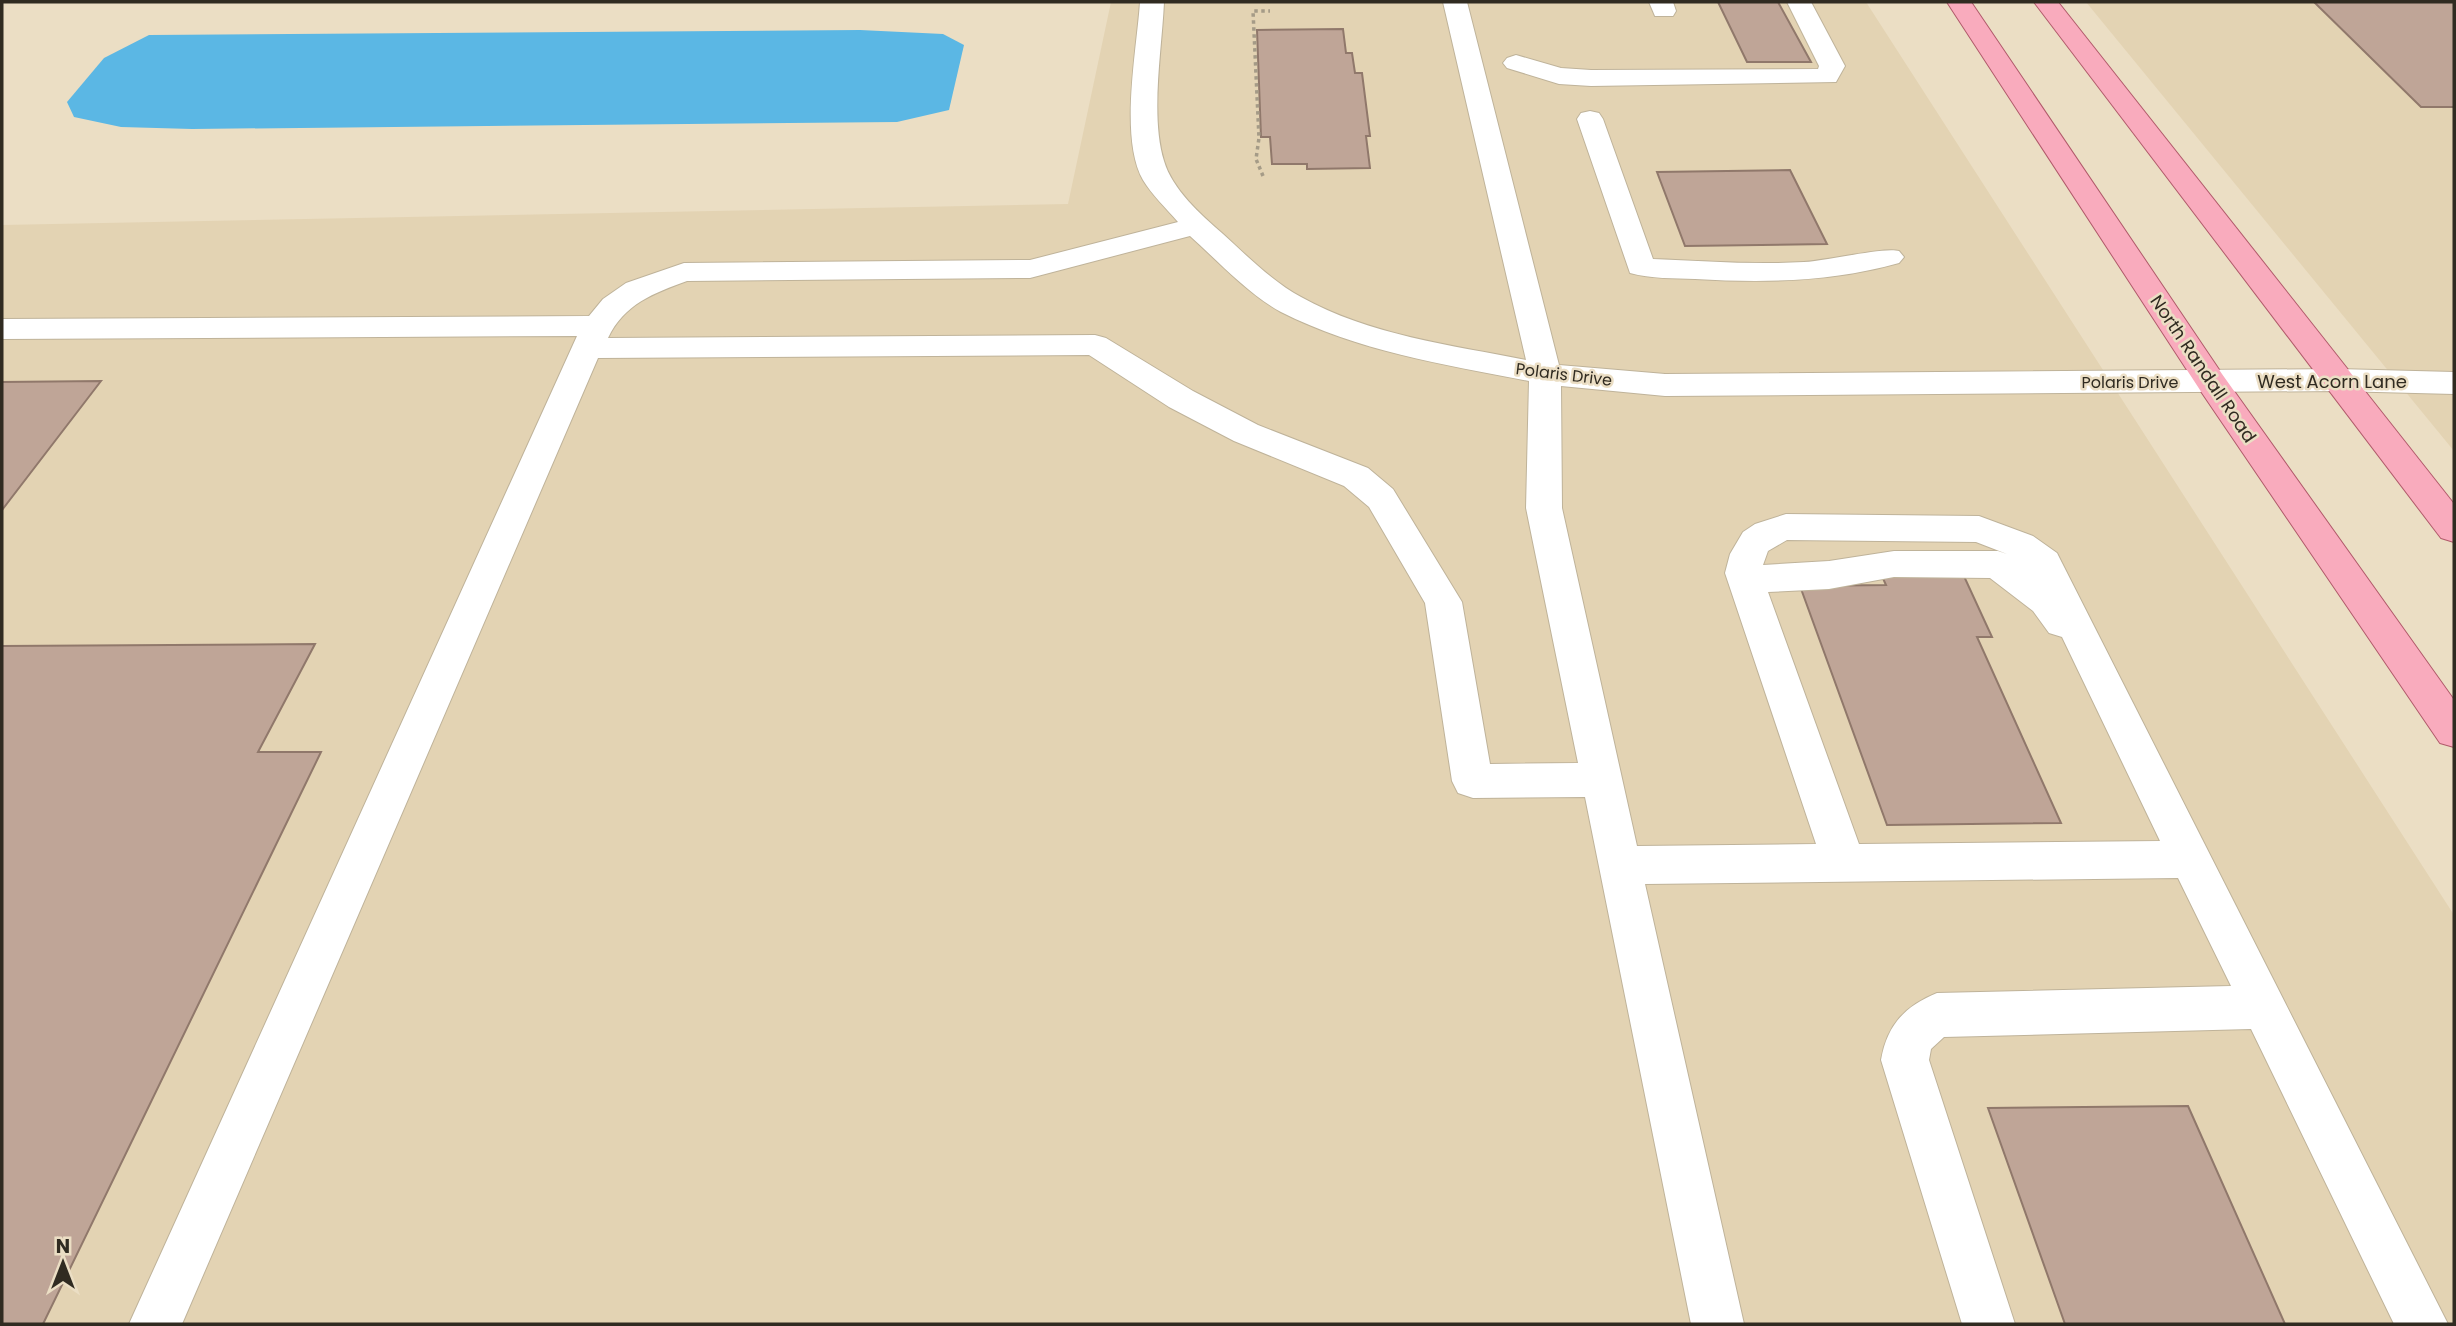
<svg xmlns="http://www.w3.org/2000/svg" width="2456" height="1326" font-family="Poppins,sans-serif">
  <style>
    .built { fill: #e3d3b3 }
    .water { fill: #5bb7e4 }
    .building { fill: #bfa597; stroke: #90786b; stroke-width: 2 }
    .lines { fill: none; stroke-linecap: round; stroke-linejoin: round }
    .minor-casing { stroke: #bfb39a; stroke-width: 2 }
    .major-casing { stroke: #b05a6a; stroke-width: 2 }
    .path { stroke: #a59b87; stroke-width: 3.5; stroke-dasharray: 3.5 3.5; stroke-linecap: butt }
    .minor { fill: #fff; fill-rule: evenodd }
    .major { fill: #f9abbd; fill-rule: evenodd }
    .labels { text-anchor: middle; stroke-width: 5; stroke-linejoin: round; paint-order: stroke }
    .far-street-label { font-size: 16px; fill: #302b21; stroke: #ebdec4 }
    .street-label { font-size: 18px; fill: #302b21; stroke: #ebdec4 }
  </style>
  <rect width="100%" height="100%" fill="#ebdec4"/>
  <g class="built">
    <polygon points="1111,2 1866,2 2454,915 2454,1324 2,1324 2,225 1068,204"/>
    <polygon points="2086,2 2454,2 2454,451"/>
  </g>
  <polygon class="water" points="860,30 943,34 964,45 949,110 897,122 192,129 121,127 74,117 67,102 104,58 149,35"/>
  <g class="building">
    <polygon points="1718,2 1778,2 1811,62 1747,62"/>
    <polygon points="2314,2 2454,2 2454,107 2421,107"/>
    <polygon points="1343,29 1346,53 1352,53 1355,73 1362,73 1370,136 1366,136 1370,168 1307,169 1307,164 1272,164 1270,137 1261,137 1257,30"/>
    <polygon points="1790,170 1827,244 1685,246 1657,172"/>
    <polygon points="101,381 2,510 2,382"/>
    <polygon points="1881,574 1963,574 1992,637 1977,637 2061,823 1887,825 1800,586 1886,585"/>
    <polygon points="315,644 258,752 321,752 43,1324 2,1324 2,646"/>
    <polygon points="2188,1106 2285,1324 2065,1324 1988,1108"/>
  </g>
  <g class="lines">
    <g class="minor-casing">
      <g id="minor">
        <path d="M1140,2H1164C1162,49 1150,116 1164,161C1172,189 1201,215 1223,234C1247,256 1273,282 1301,297C1369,335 1451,345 1526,360L1443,2H1467L1559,365L1665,374L2338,369L2454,372V394L2338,391L1665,396L1561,386L1562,508L1637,846L1816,844L1725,573L1730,554L1743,532L1755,524L1786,514L1979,516L2033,536L2057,553L2062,563L2448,1324H2394L2251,1029L1944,1037L1931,1049L1929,1060L2015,1324H1962L1881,1060C1887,1025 1905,1006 1937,993L2231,986L2178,878L1645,884L1744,1324H1691L1585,797L1473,798L1458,793L1452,781L1425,603L1369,507L1344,486L1234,441L1169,407L1089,355L598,358L182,1324H129L577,336L2,339V319L589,316L603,299L626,283L684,263L1030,260L1178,222C1166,208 1152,195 1143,180C1119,138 1137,49 1140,2ZM1190,236C1218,261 1248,294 1281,312C1358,351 1445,365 1529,381L1526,508L1578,763L1490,764L1462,602L1393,489L1368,468L1258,425L1193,391L1106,338L1095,335L608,338C624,304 654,293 687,281L1030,278ZM1787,540L1976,542L2007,554L1998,551H1894L1829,561L1763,565L1768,551ZM1894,577L1990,578L2033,611L2049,633L2062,637L2160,841L1859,844L1768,592L1829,589Z"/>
        <polygon points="1649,2 1673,2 1676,11 1673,16 1655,16"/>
        <polygon points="1787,2 1811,2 1845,66 1836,82 1591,86 1559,84 1507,68 1503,63 1507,58 1516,55 1561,68 1591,70 1818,69 1819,66"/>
        <path d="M1590,111L1599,113L1603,119L1653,259C1703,261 1754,265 1804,262C1827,261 1883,247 1899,251L1904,257L1899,263C1832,282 1765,283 1695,279C1674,278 1651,279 1630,273L1577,119L1581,113Z"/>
      </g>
    </g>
    <g class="major-casing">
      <g id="major">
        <polygon points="1947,2 1971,2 2222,374 2454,700 2454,747 2440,743 2200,390"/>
        <polygon points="2034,2 2058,2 2454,504 2454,542 2441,538"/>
      </g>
    </g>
    <polyline class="path" points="1263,176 1256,159 1259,138 1253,11 1270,11"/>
    <use href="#minor" class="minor"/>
    <use href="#major" class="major"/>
  </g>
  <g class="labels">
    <g class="far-street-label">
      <text transform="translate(1564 374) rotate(7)" y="6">Polaris Drive</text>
      <text x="2130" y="388">Polaris Drive</text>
    </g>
    <g class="street-label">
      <text transform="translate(2203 369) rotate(56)" y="6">North Randall Road</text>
      <text x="2332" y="388">West Acorn Lane</text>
    </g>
  </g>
  <rect width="2456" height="1326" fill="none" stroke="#302b21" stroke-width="7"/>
  <g transform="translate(63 1263)" stroke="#ebdec4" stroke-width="5" paint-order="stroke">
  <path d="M0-5L12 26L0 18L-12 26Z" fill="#302b21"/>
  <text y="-10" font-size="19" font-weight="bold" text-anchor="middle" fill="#302b21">N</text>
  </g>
</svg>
